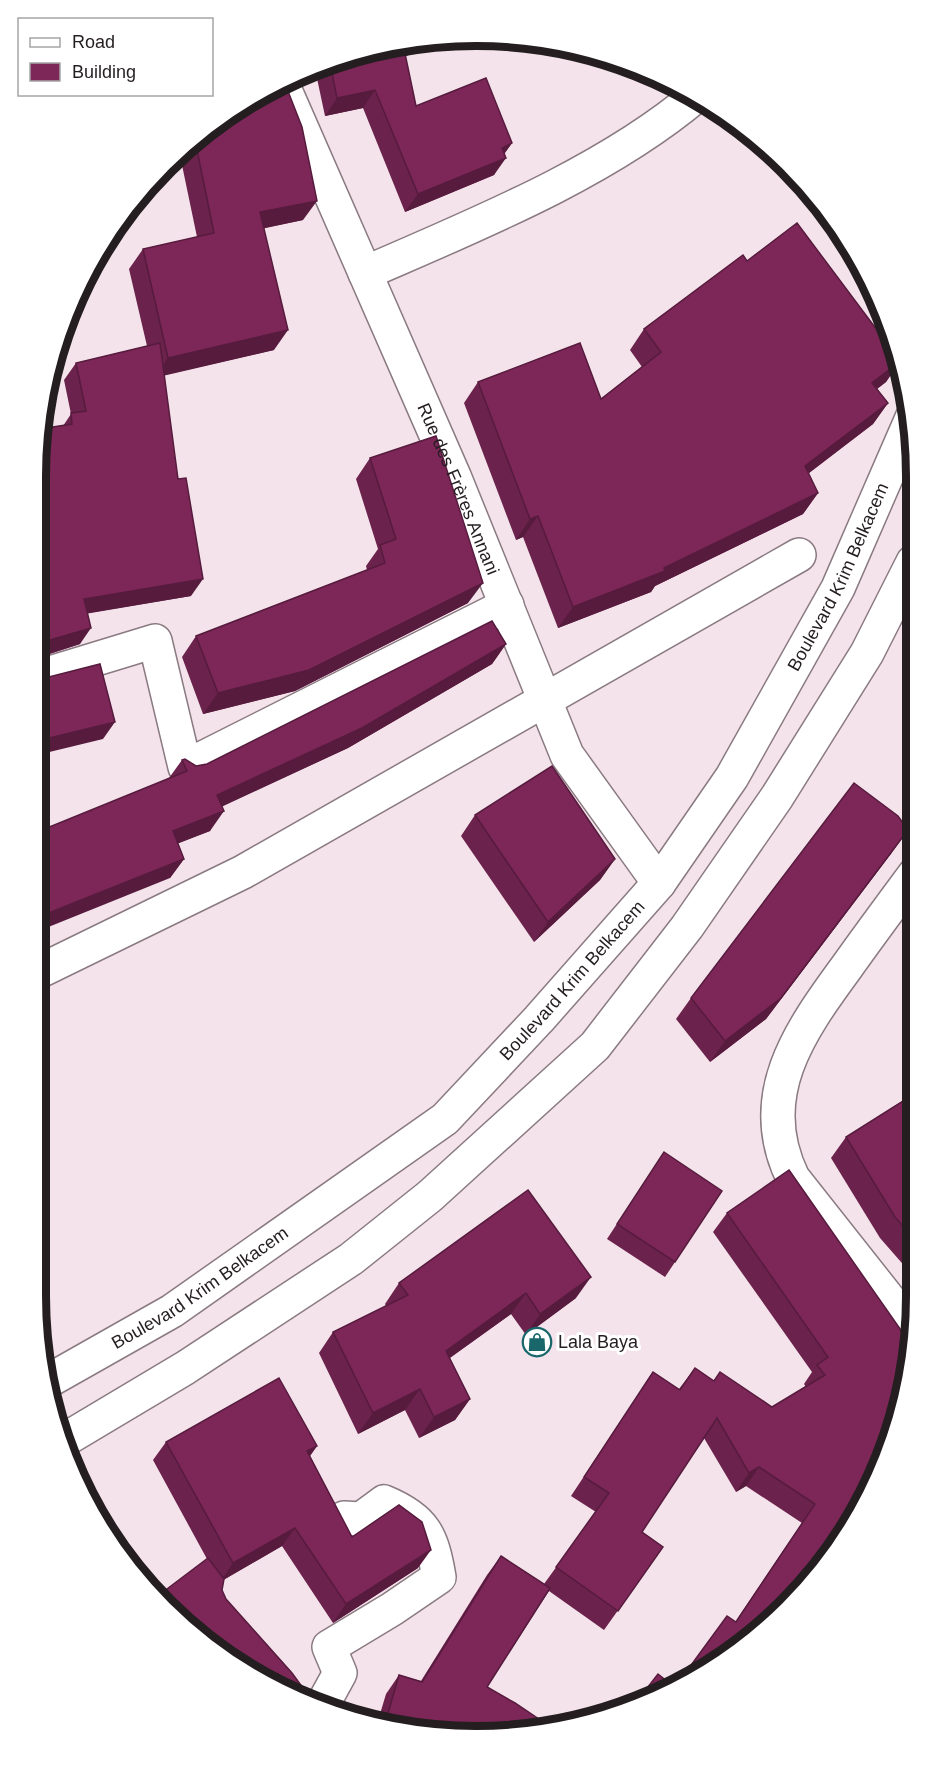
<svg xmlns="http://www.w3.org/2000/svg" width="952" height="1773" font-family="Arial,sans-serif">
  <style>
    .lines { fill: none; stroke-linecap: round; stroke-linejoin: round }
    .minor-casing { stroke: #8a7a81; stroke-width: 36 }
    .major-casing { stroke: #8a7a81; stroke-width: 36 }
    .minor { stroke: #fff; stroke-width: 33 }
    .major { stroke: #fff; stroke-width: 33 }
    .wall { fill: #6b224c }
    .shaded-wall { fill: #571b3e }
    .building { fill: #7c2758; stroke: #571b3e; stroke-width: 1.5 }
    .labels { text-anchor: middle; stroke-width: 6; stroke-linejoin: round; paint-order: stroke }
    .street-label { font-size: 18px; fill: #241e20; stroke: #fff }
    .poi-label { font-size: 18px; fill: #241e20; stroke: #fff; text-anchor: start }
    .rim { fill: none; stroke: #241e20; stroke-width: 8 }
  </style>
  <rect width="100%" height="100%" fill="#f4e3ea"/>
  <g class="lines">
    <g class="minor-casing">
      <g id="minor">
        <path id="s1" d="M285,90L454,476L567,755L659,883"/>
        <path d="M365,273C475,225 605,173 697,95"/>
        <polyline points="37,677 155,641 185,767 507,605"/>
        <path d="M914,875C891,906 868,937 846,968C799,1032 753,1097 793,1178L914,1331"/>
        <polyline points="36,973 243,872 799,555"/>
        <path d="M323,1704L340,1673L329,1647L392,1609L439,1577C432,1536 425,1519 384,1502L361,1519L344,1518"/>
      </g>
    </g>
    <g class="major-casing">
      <g id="major">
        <path id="s2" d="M50,1380L172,1311L445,1119L539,1019L659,883L732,777L838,588L912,418"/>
        <polyline points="61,1442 185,1368 351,1259 430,1196 595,1046 687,927 777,797 867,653 913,562"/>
      </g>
    </g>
    <use href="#minor" class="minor"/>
    <use href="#major" class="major"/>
  </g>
  <g class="wall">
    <polygon points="447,37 451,37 446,45 405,56 416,106 512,143 504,154 494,175 405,212 363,108 325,116 315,69 362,51"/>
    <polygon points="208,127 303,220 264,228 274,350 164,375 191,596 88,613 80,644 37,658 37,448 63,426 71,414 64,380 76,363 147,346 129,269 143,249 197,237 182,165"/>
    <polygon points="747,261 898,358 899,363 886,382 877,389 888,403 873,424 808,474 818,493 803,514 655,586 651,592 558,628 523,537 516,540 464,403 478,382 601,399 642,367 630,350 644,329"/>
    <polygon points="370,458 468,603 295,691 203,714 182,657 196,636 367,570 366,566 378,549 356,479"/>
    <polygon points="506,644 492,664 348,748 222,806 210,831 178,843 184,859 170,878 169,778 182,760 196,766 207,764"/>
    <polygon points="475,815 615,859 600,880 534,942 461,836"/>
    <polygon points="893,851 766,1019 710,1062 676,1019 691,998"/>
    <polygon points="914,1094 915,1278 880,1238 831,1158 846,1137"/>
    <polygon points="664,1152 675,1262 665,1277 607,1239"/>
    <polygon points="528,1190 576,1298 526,1335 511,1314 450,1358 470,1399 455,1420 419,1438 405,1410 358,1434 319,1353 333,1332 386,1306 385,1304 399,1283"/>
    <polygon points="727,1213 901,1411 735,1622 802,1523 746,1486 736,1492 704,1438 642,1532 663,1547 604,1630 549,1591 487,1687 505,1736 377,1724 386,1694 399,1675 421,1681 487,1575 501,1556 544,1584 596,1512 571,1496 653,1372 679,1389 695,1368 714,1381 772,1407 806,1387 804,1384 812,1372 713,1232"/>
    <polygon points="166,1442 317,1446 310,1456 352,1537 418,1568 333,1623 282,1546 223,1580 222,1590 232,1663 207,1559 153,1460"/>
  </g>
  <g class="shaded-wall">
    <polygon points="447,37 451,37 446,45 390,60 401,45"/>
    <polygon points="375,90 363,108 325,116 337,98"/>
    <polygon points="512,143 500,160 506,158 494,175 405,212 418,194"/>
    <polygon points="196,145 182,165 163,169 186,148"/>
    <polygon points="317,201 303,220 247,232 260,212"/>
    <polygon points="288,330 274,350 154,378 168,358"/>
    <polygon points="899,362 886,382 857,404 872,383"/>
    <polygon points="888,403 873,424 790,487 805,466"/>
    <polygon points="818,493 803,514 655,586 651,592 558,628 573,607 664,568"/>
    <polygon points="538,516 523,537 516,540 530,519"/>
    <polygon points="203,579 191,596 73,616 84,599"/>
    <polygon points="483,583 468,603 295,691 203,714 218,693"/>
    <polygon points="91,628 80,644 37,658 37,647 43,642"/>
    <polygon points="506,644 492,664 348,748 204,815 217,795"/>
    <polygon points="115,722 103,739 37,755 37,741"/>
    <polygon points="224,811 210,831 159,851 173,831"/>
    <polygon points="908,830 893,851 766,1019 710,1062 725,1041"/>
    <polygon points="184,859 170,878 36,932 36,918"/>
    <polygon points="615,859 600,880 534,942 548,922"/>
    <polygon points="591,1277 576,1298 526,1335 540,1314"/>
    <polygon points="526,1293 511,1314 431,1371 446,1351"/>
    <polygon points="420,1389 405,1410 358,1434 373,1413"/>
    <polygon points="470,1399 455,1420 419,1438 434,1417"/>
    <polygon points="317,1446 304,1464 307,1451"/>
    <polygon points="759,1467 746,1486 736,1492 749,1473"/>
    <polygon points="295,1528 282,1546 220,1582 233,1563"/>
    <polygon points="431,1550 418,1568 333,1623 346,1604"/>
  </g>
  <g class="building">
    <polygon points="403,44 416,106 486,78 512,143 502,148 506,158 418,194 375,90 337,98 330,63 362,51"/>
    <polygon points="284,81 302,127 317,201 260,212 288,330 168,358 143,249 214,233 196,145 186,148 208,127"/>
    <polygon points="797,223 898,358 899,362 872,383 888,403 805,466 818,493 664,568 665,571 573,607 538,516 530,519 478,382 580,343 601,399 661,352 644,329 743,255 747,261"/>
    <polygon points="160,343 178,479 186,478 203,579 84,599 91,628 43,642 37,647 37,509 45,507 37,453 40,429 72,424 71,413 86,411 76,363"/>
    <polygon points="436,436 483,583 309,670 218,693 196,636 385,563 380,545 396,539 370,458"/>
    <polygon points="492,621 506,644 362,728 217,795 224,811 173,831 184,859 36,918 37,832 187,771 182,760 185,759 196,766 207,764"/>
    <polygon points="100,664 115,722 37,741 37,674 45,678"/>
    <polygon points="552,766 615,859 548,922 475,815"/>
    <polygon points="854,783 898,816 908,830 781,998 725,1041 691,998"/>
    <polygon points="914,1094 915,1240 895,1217 846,1137"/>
    <polygon points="664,1152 722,1191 675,1262 617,1224"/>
    <polygon points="789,1170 912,1346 901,1411 857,1517 766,1628 678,1683 727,1616 736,1622 815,1504 759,1467 749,1473 717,1418 642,1532 663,1547 618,1611 556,1567 609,1493 584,1477 653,1372 680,1390 695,1368 714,1381 720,1372 772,1407 825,1375 817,1365 828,1357 727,1213"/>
    <polygon points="528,1190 591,1277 540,1314 526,1293 446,1351 470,1399 434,1417 420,1389 373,1413 333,1332 408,1295 399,1283"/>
    <polygon points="279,1378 317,1446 307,1451 352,1537 399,1505 422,1522 431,1550 346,1604 295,1528 233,1563 166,1442"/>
    <polygon points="501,1556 550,1588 487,1687 515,1703 549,1726 505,1736 385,1724 399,1675 422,1682"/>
    <polygon points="208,1558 224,1579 222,1590 226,1599 292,1673 311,1699 232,1663 159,1595"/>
    <polygon points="658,1674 673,1686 645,1703 633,1706"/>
  </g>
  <defs>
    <g id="shop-ring" transform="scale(1.5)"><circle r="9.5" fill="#fff" stroke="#19676a" stroke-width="1.5"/><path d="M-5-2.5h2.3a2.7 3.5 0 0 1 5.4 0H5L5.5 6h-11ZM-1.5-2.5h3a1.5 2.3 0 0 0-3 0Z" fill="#19676a"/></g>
  </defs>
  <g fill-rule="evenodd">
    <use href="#shop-ring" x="537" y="1342"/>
  </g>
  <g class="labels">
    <g class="street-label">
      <text dy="6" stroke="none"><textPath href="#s1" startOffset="435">Rue des Frères Annani</textPath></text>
      <text dy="6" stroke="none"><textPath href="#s2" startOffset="1148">Boulevard Krim Belkacem</textPath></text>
      <text dy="6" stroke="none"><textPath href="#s2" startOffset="662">Boulevard Krim Belkacem</textPath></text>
      <text dy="6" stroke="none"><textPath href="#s2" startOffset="176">Boulevard Krim Belkacem</textPath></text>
    </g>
    <g class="poi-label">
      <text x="558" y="1348">Lala Baya</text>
    </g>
  </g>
  <path d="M0 0H952V1773H0ZM476 46H476A430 430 0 0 1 906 476V1296A430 430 0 0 1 476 1726H476A430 430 0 0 1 46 1296V476A430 430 0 0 1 476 46Z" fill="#fff" fill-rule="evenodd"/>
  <path class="rim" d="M476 46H476A430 430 0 0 1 906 476V1296A430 430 0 0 1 476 1726H476A430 430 0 0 1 46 1296V476A430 430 0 0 1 476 46Z"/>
  <rect x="18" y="18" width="195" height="78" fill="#ffffff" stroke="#a7a5a6" stroke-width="1.5"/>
  <rect x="30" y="38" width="30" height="9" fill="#ffffff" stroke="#a7a5a6" stroke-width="1.5"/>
  <text x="72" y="48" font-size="18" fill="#241e20">Road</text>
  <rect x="30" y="63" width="30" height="18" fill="#7c2758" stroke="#a7a5a6" stroke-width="1.5"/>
  <text x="72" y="78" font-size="18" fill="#241e20">Building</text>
</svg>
